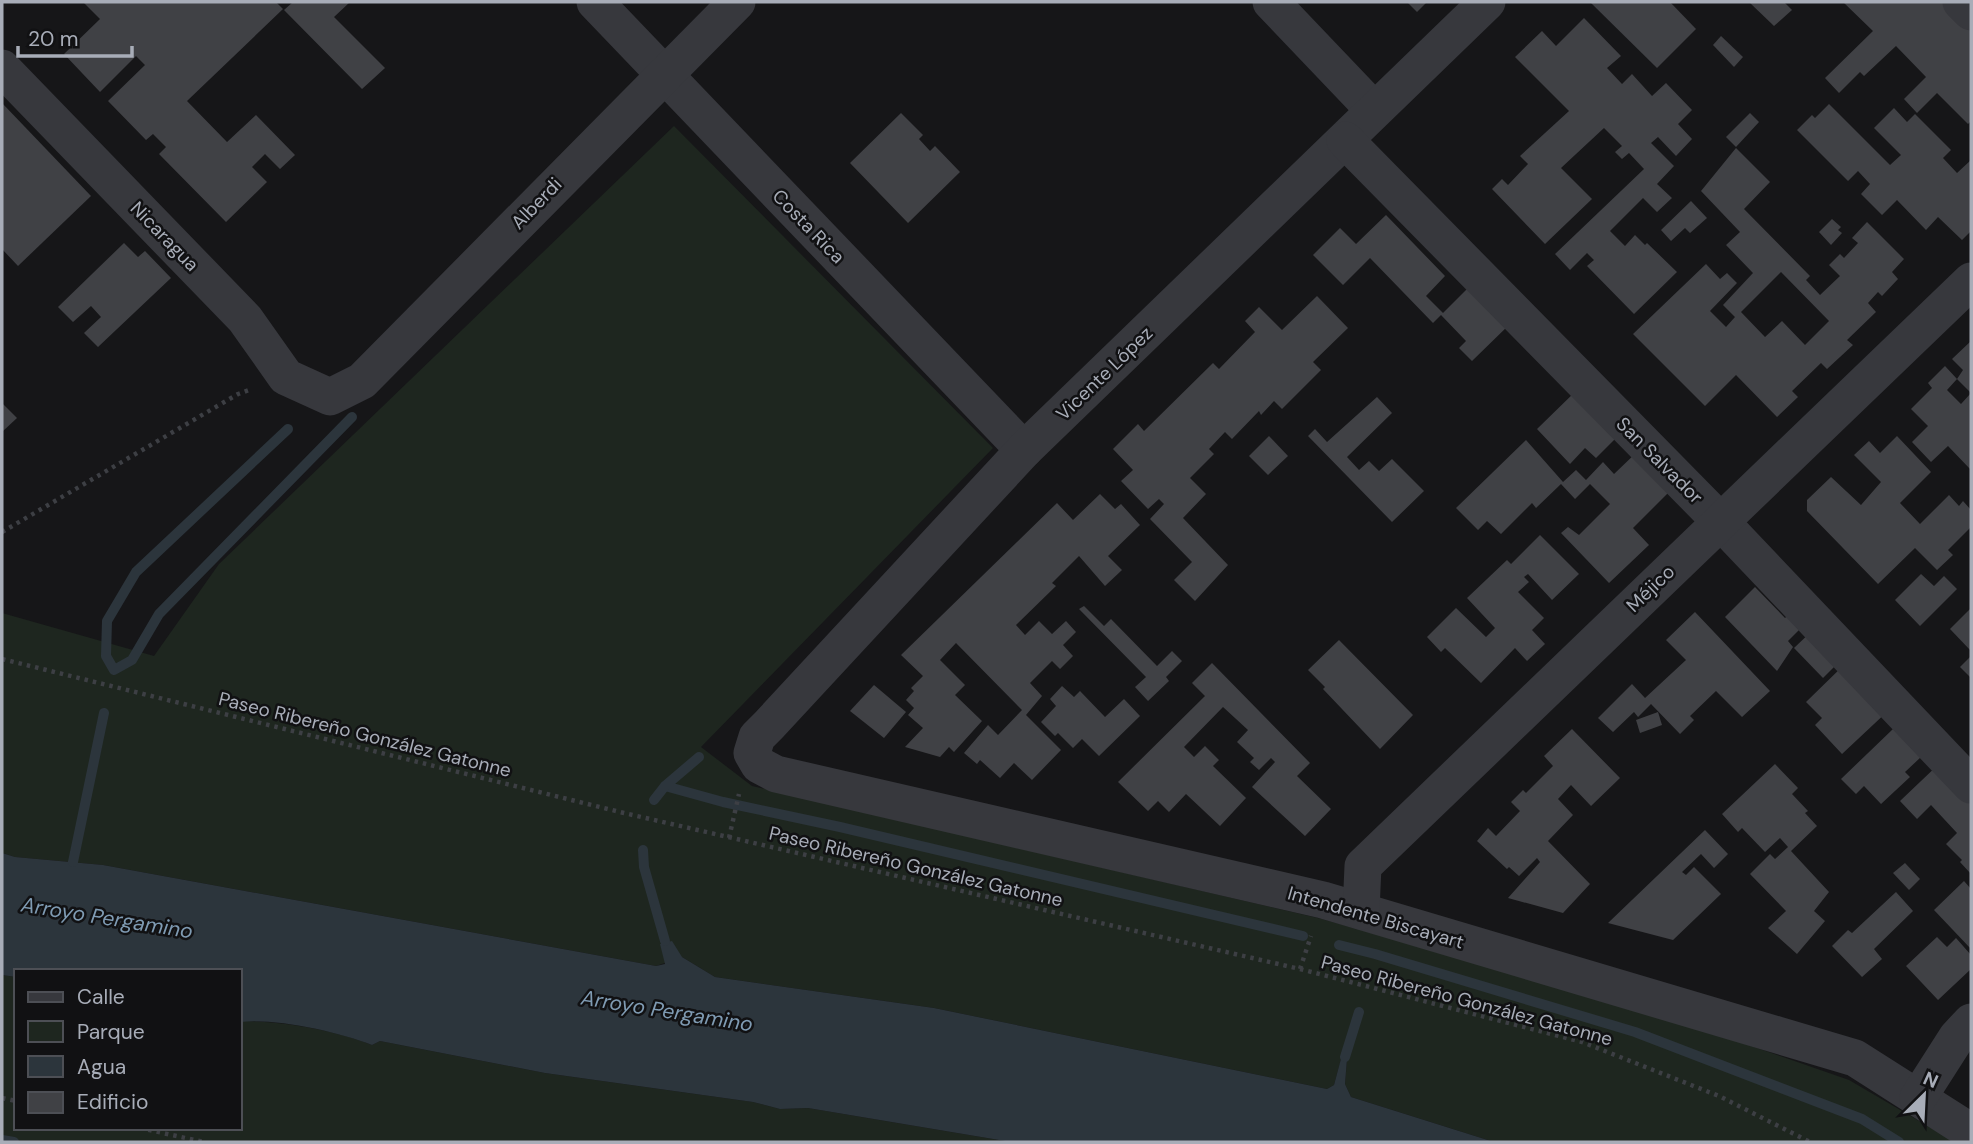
<svg xmlns="http://www.w3.org/2000/svg" width="1973" height="1144" font-family="'DM Sans',sans-serif">
  <style>
    .green { fill: #1e261f }
    .water { fill: #2c353c }
    .lines { fill: none; stroke-linecap: round; stroke-linejoin: round }
    .stream { stroke: #2c353c; stroke-width: 10 }
    .building { fill: #404145; fill-rule: evenodd }
    .path { stroke: #3d3f44; stroke-width: 4.5; stroke-dasharray: 3.5 5; stroke-linecap: butt }
    .minor { stroke: #37383d; stroke-width: 37 }
    .labels { text-anchor: middle; stroke-width: 5; stroke-linejoin: round; paint-order: stroke }
    .street-label { font-size: 19px; fill: #a8adb8; stroke: #111113 }
    .water-label { font-size: 21px; font-style: italic; fill: #7f9bb3; stroke: #111113 }
  </style>
  <rect width="100%" height="100%" fill="#161618"/>
  <g class="green">
    <polygon points="674,126 993,448 701,747 752,786 1322,919 1671,1018 1849,1080 1955,1142 1494,1142 1351,1097 1345,1084 1347,1059 1342,1056 1334,1085 1327,1089 934,1008 715,977 682,957 656,966 103,865 15,857 2,853 2,613 154,656 219,564"/>
    <path d="M2,975L16,977V1128H240V1021C279,1021 335,1030 372,1045L380,1041L545,1073L753,1102L780,1109L808,1108L1011,1142H2Z"/>
  </g>
  <path class="water" d="M2,853L15,857L103,865L656,966L665,964L660,944L672,941L682,957L715,977L934,1008L1327,1089L1334,1085L1342,1055L1347,1059L1345,1084L1351,1097L1494,1142H1011L808,1108L780,1109L753,1102L545,1073L380,1041L372,1045C339,1032 276,1018 240,1022V971H16V977L2,975Z"/>
  <g class="lines">
    <g class="stream">
      <polyline points="288,429 136,572 107,621 106,656 114,670 132,660 159,614 352,417"/>
      <polyline points="665,786 723,802 840,827 1303,936"/>
      <polyline points="654,800 665,786 699,757"/>
      <polyline points="643,850 644,867 665,941"/>
      <polyline points="73,862 104,713"/>
      <polyline points="1339,945 1375,954 1635,1032 1862,1119 1899,1142"/>
      <polyline points="1345,1057 1359,1012"/>
      <polyline points="2,1140 14,1142"/>
    </g>
  </g>
  <g class="building">
    <polygon points="83,2 276,2 283,9 187,101 227,142 256,115 295,155 280,169 265,154 252,167 267,182 226,222 159,154 166,147 153,134 146,140 108,101 145,65 136,56 100,92 64,54 100,19"/>
    <polygon points="293,2 350,2 334,17 385,68 362,89 284,10"/>
    <polygon points="1407,2 1427,2 1417,12"/>
    <polygon points="1590,2 1670,2 1696,29 1657,68"/>
    <polygon points="1749,2 1784,2 1792,10 1774,26"/>
    <polygon points="1843,2 1945,2 1971,28 1971,121 1968,124 1937,93 1917,113 1904,99 1926,77 1896,46 1864,76 1860,72 1839,93 1825,78 1873,31"/>
    <polygon points="1584,18 1621,56 1607,68 1622,84 1632,74 1652,96 1666,83 1692,110 1678,124 1692,139 1676,156 1658,137 1651,143 1674,166 1657,184 1672,198 1657,212 1643,198 1610,231 1625,246 1635,235 1645,245 1647,243 1677,272 1634,314 1587,266 1594,260 1587,253 1570,270 1555,254 1644,169 1629,153 1622,159 1615,152 1622,146 1604,128 1561,168 1592,199 1545,244 1492,189 1502,179 1508,185 1528,164 1520,156 1569,111 1515,57 1542,31 1556,46"/>
    <polygon points="1721,36 1743,57 1734,67 1713,45"/>
    <polygon points="2,103 91,196 18,266 2,249"/>
    <polygon points="1829,104 1890,165 1901,155 1874,128 1894,108 1907,122 1915,114 1951,150 1943,158 1957,173 1971,160 1971,231 1962,240 1938,217 1926,230 1897,200 1882,215 1861,194 1870,184 1858,171 1848,181 1797,130 1812,115 1815,118"/>
    <polygon points="901,113 923,135 919,139 930,151 935,146 960,172 908,223 850,163"/>
    <polygon points="1750,113 1759,122 1736,147 1726,137"/>
    <path d="M1736,148L1770,182L1744,209L1810,276L1806,280L1820,295L1840,276L1829,265L1840,254L1844,258L1858,243L1852,238L1867,222L1904,259L1892,272L1898,279L1882,296L1878,292L1868,303L1876,312L1847,340L1853,345L1827,369L1821,363L1792,391L1798,397L1777,417L1736,375L1705,406L1633,334L1706,264L1720,279L1727,273L1737,283L1710,311L1726,327L1735,317L1723,305L1753,273L1726,245L1740,232L1701,191ZM1781,272L1829,321L1805,345L1782,321L1765,337L1741,312Z"/>
    <polygon points="1691,201 1707,218 1690,233 1685,228 1671,241 1661,230"/>
    <polygon points="1386,215 1445,276 1426,296 1443,313 1473,283 1512,322 1472,361 1459,348 1466,341 1441,315 1433,323 1370,258 1343,285 1313,255 1340,228 1356,244"/>
    <polygon points="1832,219 1841,227 1838,230 1842,233 1831,245 1819,232"/>
    <polygon points="124,243 138,257 145,251 171,278 98,347 84,333 101,317 91,306 73,322 58,307"/>
    <polygon points="1317,296 1348,328 1313,362 1321,370 1282,409 1274,401 1261,415 1259,411 1232,439 1225,432 1209,449 1214,454 1190,478 1206,494 1183,518 1228,565 1195,601 1174,580 1192,562 1150,519 1164,504 1159,499 1148,509 1121,481 1133,470 1113,449 1138,424 1144,431 1213,363 1219,369 1255,332 1245,321 1259,307 1282,330"/>
    <polygon points="1971,341 1971,393 1957,379 1947,390 1961,404 1971,393 1971,470 1948,446 1931,462 1912,442 1928,426 1911,409 1932,388 1928,383 1945,366 1957,379 1963,370 1952,359"/>
    <polygon points="1578,389 1621,433 1596,458 1585,448 1570,464 1537,429"/>
    <polygon points="1377,397 1392,413 1347,457 1359,470 1369,461 1379,471 1392,459 1424,491 1392,522 1308,436 1315,429 1327,442"/>
    <polygon points="2,403 17,418 2,432"/>
    <polygon points="1269,436 1288,456 1268,475 1249,456"/>
    <polygon points="1897,436 1931,472 1900,503 1920,524 1949,495 1959,506 1963,501 1971,510 1971,527 1948,550 1953,555 1937,570 1915,548 1878,584 1807,511 1807,500 1831,477 1861,505 1881,482 1854,455 1869,441 1880,453"/>
    <polygon points="1526,440 1563,482 1576,470 1586,480 1603,462 1614,474 1638,451 1674,487 1633,528 1649,545 1609,583 1561,533 1568,527 1579,535 1610,504 1590,484 1575,499 1561,484 1536,508 1532,503 1501,534 1487,521 1478,530 1456,508"/>
    <polygon points="1100,494 1115,509 1121,504 1140,525 1108,556 1122,570 1105,586 1079,556 1052,583 1056,586 1016,625 1025,635 1039,621 1052,634 1066,621 1076,632 1063,645 1073,656 1060,669 1052,661 1030,683 1042,696 1026,715 1061,750 1032,780 1014,763 1000,778 980,760 977,764 964,753 988,725 998,735 1022,710 956,643 940,660 965,685 955,695 982,721 954,752 949,747 940,757 905,747 923,728 908,715 914,708 906,700 914,691 911,688 923,676 901,655 1057,503 1073,520"/>
    <polygon points="1540,535 1579,574 1552,600 1528,574 1524,577 1529,582 1518,592 1544,618 1532,630 1545,644 1527,661 1515,648 1481,683 1445,648 1441,652 1427,637 1456,608 1486,637 1495,628 1467,598 1507,560 1511,564"/>
    <polygon points="1921,574 1934,586 1944,576 1957,589 1920,626 1895,600"/>
    <polygon points="1755,587 1785,618 1794,609 1807,622 1788,641 1793,647 1777,671 1725,617"/>
    <polygon points="1084,606 1104,626 1111,619 1157,666 1172,651 1182,661 1166,677 1169,681 1148,701 1135,687 1146,677 1079,609"/>
    <polygon points="1971,608 1971,651 1950,629"/>
    <polygon points="1695,612 1770,691 1742,717 1716,691 1690,716 1694,720 1680,734 1651,704 1638,717 1634,712 1613,732 1598,718 1632,684 1645,698 1686,660 1666,640"/>
    <polygon points="1814,629 1842,659 1823,678 1794,648"/>
    <polygon points="1339,640 1413,715 1380,749 1323,689 1325,687 1308,670"/>
    <polygon points="1971,656 1971,678 1960,667"/>
    <polygon points="1212,663 1310,763 1297,776 1331,809 1305,836 1252,787 1275,762 1271,758 1259,770 1250,762 1254,758 1237,742 1248,730 1223,707 1184,747 1194,757 1205,746 1219,760 1213,766 1246,798 1220,826 1186,794 1169,812 1158,801 1148,811 1118,782 1205,696 1192,683"/>
    <polygon points="1846,663 1890,709 1842,754 1815,725 1822,718 1806,702"/>
    <polygon points="874,685 906,712 884,738 850,711"/>
    <polygon points="1062,686 1074,697 1080,691 1105,717 1124,699 1140,716 1099,756 1082,739 1073,748 1058,733 1055,736 1041,722 1056,706 1050,699"/>
    <polygon points="1658,712 1662,725 1640,733 1636,720"/>
    <polygon points="1572,729 1620,778 1591,806 1571,785 1558,799 1573,815 1548,841 1590,884 1563,913 1508,898 1540,862 1537,858 1519,876 1509,867 1507,869 1477,841 1488,828 1496,836 1520,811 1511,802 1523,790 1526,793 1553,766 1544,756"/>
    <polygon points="1893,729 1921,757 1905,772 1910,777 1881,804 1864,786 1856,794 1841,779"/>
    <polygon points="1941,762 1971,793 1971,874 1960,862 1962,860 1946,844 1957,833 1931,805 1917,819 1900,801"/>
    <polygon points="1775,764 1798,788 1792,794 1808,811 1805,813 1817,826 1791,851 1829,892 1814,911 1825,921 1797,954 1768,928 1786,911 1750,874 1770,854 1775,859 1788,847 1780,838 1765,852 1742,828 1738,832 1722,814"/>
    <polygon points="1705,830 1728,854 1714,868 1701,854 1682,872 1686,875 1694,867 1721,894 1673,940 1608,923"/>
    <polygon points="1905,863 1920,879 1909,890 1893,873"/>
    <polygon points="1964,881 1971,889 1971,949 1934,910"/>
    <polygon points="1896,892 1913,911 1874,949 1882,959 1862,977 1832,946 1848,930 1852,933"/>
    <polygon points="1937,937 1947,947 1956,938 1971,955 1971,969 1938,1000 1906,966"/>
  </g>
  <g class="lines">
    <g class="path">
      <polyline points="2,532 238,394 249,390"/>
      <polyline points="2,659 624,813 1300,969 1582,1042 1719,1096 1810,1142"/>
      <polyline points="729,838 739,794"/>
      <polyline points="1300,969 1311,936"/>
      <polyline points="2,1098 16,1101"/>
      <polyline points="140,1128 204,1142"/>
    </g>
    <g class="minor">
      <polyline points="595,2 1024,450"/>
      <polyline points="1271,2 1374,110"/>
      <polyline points="1487,2 1024,450 769,725 757,737 752,753 759,765 776,774 1323,900 1855,1058 1971,1132"/>
      <polyline points="1961,2 1971,12"/>
      <polyline points="2,68 245,319 286,377 330,397 362,381 737,2"/>
      <polyline points="1345,140 1720,521 1971,785"/>
      <polyline points="1361,911 1363,866 1971,281"/>
      <polyline points="1918,1098 1957,1037 1971,1022"/>
    </g>
  </g>
  <g class="labels">
    <g class="street-label">
      <text transform="translate(536 203) rotate(-46)" y="7">Alberdi</text>
      <text transform="translate(809 226) rotate(46)" y="7">Costa Rica</text>
      <text transform="translate(165 236) rotate(46)" y="7">Nicaragua</text>
      <text transform="translate(1104 373) rotate(-44)" y="7">Vicente López</text>
      <text transform="translate(1660 460) rotate(45)" y="7">San Salvador</text>
      <text transform="translate(1650 588) rotate(-44)" y="7">Méjico</text>
      <text transform="translate(365 734) rotate(14)" y="7">Paseo Ribereño González Gatonne</text>
      <text transform="translate(916 866) rotate(13)" y="7">Paseo Ribereño González Gatonne</text>
      <text transform="translate(1376 917) rotate(16)" y="7">Intendente Biscayart</text>
      <text transform="translate(1467 1000) rotate(15)" y="7">Paseo Ribereño González Gatonne</text>
    </g>
    <g class="water-label">
      <text transform="translate(107 918) rotate(9)" y="7">Arroyo Pergamino</text>
      <text transform="translate(667 1011) rotate(9)" y="7">Arroyo Pergamino</text>
    </g>
  </g>
  <rect width="1973" height="1144" fill="none" stroke="#a8adb8" stroke-width="7"/>
  <rect x="14" y="969" width="228" height="161" fill="#111113" stroke="#4d4f55" stroke-width="2"/>
  <rect x="28" y="992" width="35" height="10" fill="#37383d" stroke="#4d4f55" stroke-width="2"/>
  <text x="77" y="1004" font-size="21" fill="#a8adb8">Calle</text>
  <rect x="28" y="1021" width="35" height="21" fill="#1e261f" stroke="#4d4f55" stroke-width="2"/>
  <text x="77" y="1039" font-size="21" fill="#a8adb8">Parque</text>
  <rect x="28" y="1056" width="35" height="21" fill="#2c353c" stroke="#4d4f55" stroke-width="2"/>
  <text x="77" y="1074" font-size="21" fill="#a8adb8">Agua</text>
  <rect x="28" y="1092" width="35" height="21" fill="#404145" stroke="#4d4f55" stroke-width="2"/>
  <text x="77" y="1109" font-size="21" fill="#a8adb8">Edificio</text>
  <g transform="translate(1924 1095) rotate(24)" stroke="#111113" stroke-width="5" paint-order="stroke">
  <path d="M0-5L12 26L0 18L-12 26Z" fill="#a8adb8"/>
  <text y="-10" font-size="19" font-weight="bold" text-anchor="middle" fill="#a8adb8">N</text>
  </g>
  <path d="M18 46v10h114v-10" fill="none" stroke="#a8adb8" stroke-width="3.5"/>
  <text x="28" y="46" font-size="21" fill="#a8adb8" stroke="#111113" stroke-width="5" paint-order="stroke">20 m</text>
</svg>
